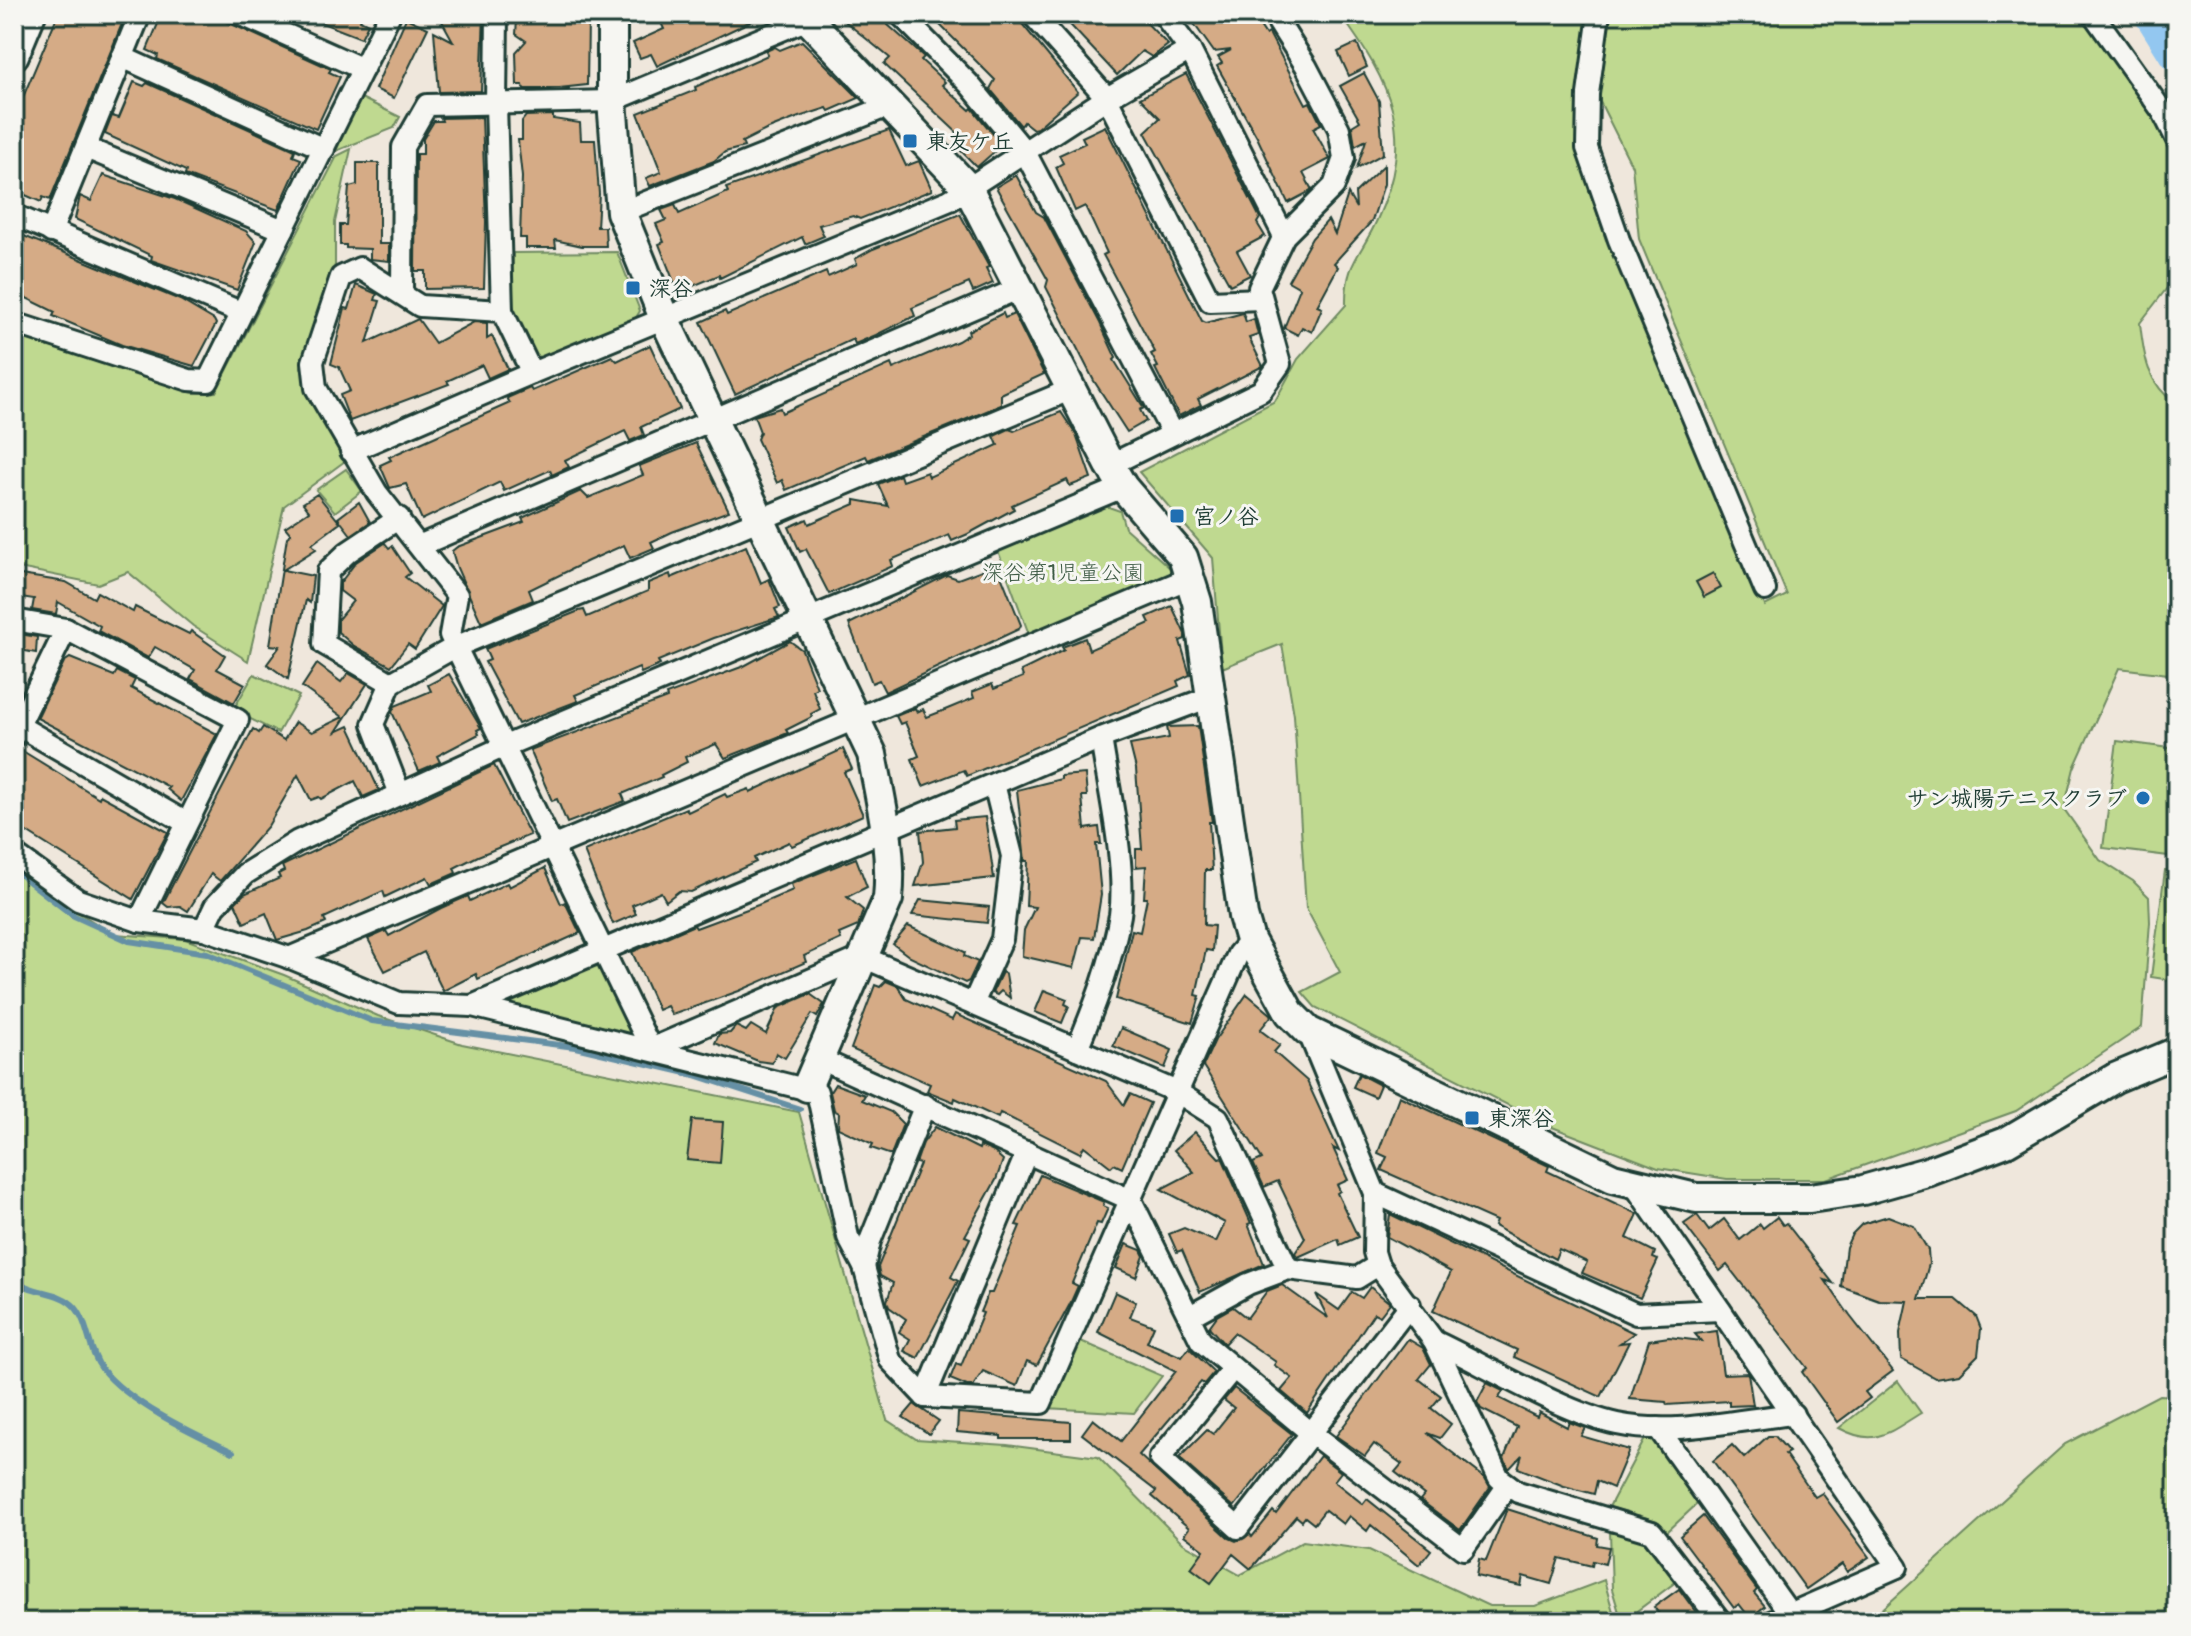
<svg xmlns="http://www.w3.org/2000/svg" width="2191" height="1636" font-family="Pangolin,'Klee One',sans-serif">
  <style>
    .green { fill: #bfd990; stroke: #6f8b62; stroke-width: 2 }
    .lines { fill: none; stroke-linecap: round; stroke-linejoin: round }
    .stream { stroke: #6590a5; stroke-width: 6 }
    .river { stroke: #93c7f0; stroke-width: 36 }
    .building { fill: #d5ab86; stroke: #1f3d34; stroke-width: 2 }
    .street-casing { stroke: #1f3d34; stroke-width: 26 }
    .secondary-casing { stroke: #1f3d34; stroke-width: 34 }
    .street { stroke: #f6f6f2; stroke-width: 20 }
    .secondary { stroke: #f6f6f2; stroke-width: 28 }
    .poi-dot { fill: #1f6fb2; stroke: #f6f6f2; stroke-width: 3 }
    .labels { text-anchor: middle; stroke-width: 6; stroke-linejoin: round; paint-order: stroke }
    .poi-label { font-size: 22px; font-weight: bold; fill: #1f3d34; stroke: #f6f6f2; text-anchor: start }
    .park-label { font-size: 22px; fill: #3f5c46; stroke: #f6f6f2 }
  </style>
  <rect width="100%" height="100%" fill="#efe7dc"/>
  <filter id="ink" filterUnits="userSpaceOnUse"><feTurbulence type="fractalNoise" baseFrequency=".0125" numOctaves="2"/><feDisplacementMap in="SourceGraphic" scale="16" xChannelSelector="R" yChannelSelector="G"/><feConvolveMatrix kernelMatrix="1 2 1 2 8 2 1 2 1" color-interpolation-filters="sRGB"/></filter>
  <g filter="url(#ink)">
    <g class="green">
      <path d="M1340,14H1589L1576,148L1606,240L1612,246L1765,606L1787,595L1639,239L1632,166L1598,98L1608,14H2085L2090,28L2138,89L2177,154V275L2140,323C2144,358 2147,383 2177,405V675L2119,668L2074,768L2064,809L2100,860L2133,881L2149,897L2150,922L2142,1027L2016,1111L1826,1179H1727L1658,1168L1547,1125L1315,1007L1302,992L1340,972L1306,908L1294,715L1282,644L1222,668L1213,558L1139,472L1275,401L1298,359L1346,305C1345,262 1361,256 1377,220C1416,134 1392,85 1340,14Z"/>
      <polygon points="359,97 400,117 394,128 336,151"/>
      <polygon points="351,149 335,222 335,265 301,367 311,396 345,461 284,506 248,661 193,626 128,572 98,584 14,567 14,335 193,393 216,392 337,156"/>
      <polygon points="617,252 640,311 632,324 547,358 534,356 511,307 513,253"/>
      <polygon points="346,469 362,491 335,512 316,490"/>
      <polygon points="1103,505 1120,511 1125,528 1170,568 1170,579 1030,637 997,548"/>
      <polygon points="254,674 299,696 278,733 233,710"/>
      <polygon points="2117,741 2177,749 2177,857 2103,848"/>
      <polygon points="14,868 49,895 114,934 185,939 284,975 378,1016 462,1044 799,1112 887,1420 916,1439 1007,1445 1098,1457 1183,1543 1240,1575 1303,1541 1369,1550 1489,1606 1535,1606 1604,1580 1616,1622 14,1622"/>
      <polygon points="2165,870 2177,871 2177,981 2151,977"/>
      <polygon points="601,957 639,1039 494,1004"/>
      <polygon points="1076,1339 1162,1376 1134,1413 1046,1408"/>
      <path d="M1898,1381L1921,1413C1889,1432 1876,1448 1839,1428Z"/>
      <polygon points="2159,1395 2177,1396 2177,1622 1868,1622 2065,1444"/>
      <polygon points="1652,1436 1699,1502 1667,1532 1657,1521 1609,1507 1646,1437"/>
      <polygon points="1610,1532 1642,1539 1677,1581 1622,1622 1612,1589"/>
    </g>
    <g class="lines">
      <g class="stream">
        <polyline points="14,870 72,915 129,941 207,953 372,1021 575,1047 695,1075 800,1109"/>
        <path d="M14,1278C30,1295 59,1289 75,1307C89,1323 88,1351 102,1369C130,1404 193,1433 233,1452"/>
      </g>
      <polyline class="river" points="2152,14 2177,54"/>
    </g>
    <g class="building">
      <polygon points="58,14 126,14 50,200 43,197 41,202 14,190 14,135 20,119 15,116"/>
      <polygon points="162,14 209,14 331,69 329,72 340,77 316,129 157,59 158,55 147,50"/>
      <polygon points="299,14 363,14 360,20 368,24 361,38"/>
      <polygon points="438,14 484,14 481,91 439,92 434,31 453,41"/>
      <polygon points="657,14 766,14 657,66 651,54 640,58 633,43 664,29"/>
      <polygon points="836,14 887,14 887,24 924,57 921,60 945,82 942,85 970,110 972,108 1002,145 977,167 957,147 964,139 884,64 890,58"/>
      <polygon points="929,14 1014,14 1078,92 1037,128 1033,129 1024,122 1021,126 990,89 995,80"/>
      <polygon points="1060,14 1138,14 1168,45 1152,57 1142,51 1117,75"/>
      <polygon points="1187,14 1252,14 1266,35 1269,33 1306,104 1310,102 1321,124 1313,128 1330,159 1303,173 1312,190 1309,192 1288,203 1257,137 1217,66 1222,63 1218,57 1231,50 1214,52"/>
      <polygon points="406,18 428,28 394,98 375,89"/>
      <polygon points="588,19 587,85 550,89 524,89 523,85 517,85 516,52 526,41 516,34 517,20"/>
      <polygon points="802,41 859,98 829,111 827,108 799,117 766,130 742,142 744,147 725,152 714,161 650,186 646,178 661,172 638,113 696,90 695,87 768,55 766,51 775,47 780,50"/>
      <polygon points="1357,43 1367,67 1349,76 1338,52"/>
      <polygon points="1364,73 1379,101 1383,154 1357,168 1366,140 1355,146 1352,126 1360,121 1340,86"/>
      <polygon points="1186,74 1260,218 1257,223 1265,236 1237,251 1250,275 1230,285 1145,132 1160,118 1140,98"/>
      <polygon points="134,82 144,86 147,83 295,150 293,156 301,159 278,210 185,175 186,171 105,134 112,116 119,118"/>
      <polygon points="553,115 553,119 580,123 581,140 595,140 599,194 597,227 605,227 606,246 582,246 555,240 556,248 526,248 526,238 520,238 522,177 518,140 522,140 522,121 526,116"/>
      <polygon points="482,117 486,222 484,288 425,289 425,271 415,271 416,154 423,154 423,139 434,121 442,121 441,118"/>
      <polygon points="1105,126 1202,321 1206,323 1243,313 1246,322 1254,319 1258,335 1249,338 1263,366 1198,399 1201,405 1179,416 1155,368 1158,367 1151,354 1155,352 1103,255 1107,253 1085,206 1075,211 1056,167 1063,163 1059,155 1085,143 1082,137"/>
      <polygon points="889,130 906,166 919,161 932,190 860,219 853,216 819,225 824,236 805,244 802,237 720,278 719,275 681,291 678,285 676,287 659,244 664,242 656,224 666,220 661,210 675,205 679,214 728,192 726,188"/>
      <polygon points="357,163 379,163 379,244 389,244 389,261 370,259 370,249 346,248 346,245 340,245 340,225 346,225 349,187 357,185"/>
      <polygon points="1384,165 1384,184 1372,221 1334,263 1338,267 1317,306 1322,308 1312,332 1302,327 1298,335 1284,328 1300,288 1288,281 1312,238 1328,220 1335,234 1348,194 1356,208 1355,193"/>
      <polygon points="103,175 175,199 246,231 256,242 237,290 151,260 152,256 75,219 80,196 91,201"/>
      <polygon points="1016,175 1036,212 1044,217 1100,323 1116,358 1114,360 1144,408 1140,410 1146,421 1127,432 1094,381 1046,287 1048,280 996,187"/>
      <polygon points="960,214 989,267 986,268 993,283 973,292 969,283 912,308 915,316 876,335 855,344 853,339 735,394 701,322 725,311 727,315 826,272 828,277 857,264 855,259 873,249"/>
      <polygon points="14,232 180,300 214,320 216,324 194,366 122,345 53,316 55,312 14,292"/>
      <polygon points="356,285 377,294 375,300 380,301 367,343 418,319 435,343 474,322 487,323 487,339 492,336 508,369 488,378 482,365 447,381 449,384 350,421 340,395 350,391 339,367 331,364 345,308 349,309"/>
      <polygon points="1003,313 1005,318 1014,314 1044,374 1001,394 1001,405 868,460 866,456 786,490 782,480 777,483 757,439 760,432 754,416 780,408 782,413 891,364 893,369 958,341 969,334 968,331"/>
      <polygon points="650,345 680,409 641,427 644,435 630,441 625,431 565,460 569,467 552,475 550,470 504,491 500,482 422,520 406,484 390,488 380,465 391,460 389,457 510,403 507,398 530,388 532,391 612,356 617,361"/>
      <polygon points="1061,412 1076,435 1091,478 1070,486 1067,480 1012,505 1014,509 968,534 952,541 949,535 891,560 893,566 829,594 806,549 800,552 789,527 807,519 809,524 855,504 855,500 888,506 878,484 900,475 902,481 927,472 929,477 998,445 994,436 1009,429 1014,431"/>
      <polygon points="696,443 729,511 672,532 651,542 654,548 630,558 624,545 588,561 529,590 533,600 481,622 457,568 452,551 457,547 524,522 522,518 581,491 588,498 643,475 639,466"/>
      <polygon points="317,494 340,523 312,544 316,549 283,570 313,576 310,603 306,600 288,679 267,664 280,646 270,645 287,537 291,534 285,527 309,511 303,503"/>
      <polygon points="359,502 370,522 351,535 338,518"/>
      <polygon points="385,543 389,548 392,546 410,573 405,577 442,606 415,649 408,644 391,666 354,646 338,632 338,619 353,601 340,591 340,583 356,562"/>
      <polygon points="746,546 761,583 769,579 780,607 775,609 779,617 714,638 658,661 660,665 641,673 639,668 575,695 578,701 518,724 485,662 490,660 485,649 579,611 584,610 587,617 648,591 648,583 670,574 671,578"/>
      <polygon points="987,568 989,574 999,570 1021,625 1019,629 885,692 879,680 872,683 849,624 947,575 958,579"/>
      <polygon points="1713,573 1721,588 1704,597 1696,582"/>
      <polygon points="14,574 66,582 94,598 97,592 133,612 135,607 189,634 191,631 225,655 217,669 245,684 234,703 190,679 195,670 155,647 148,658 98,631 100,626 58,602 56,614 32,610 34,599 14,596"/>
      <polygon points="1172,606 1185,634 1185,639 1180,641 1190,675 1177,681 1179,686 967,776 964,770 923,786 912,759 919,756 905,722 900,724 896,716 915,708 917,712 923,709 927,717 945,710 974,698 972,692 992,684 994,689 1023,677 1021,671 1064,650 1062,647 1085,638 1089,650 1150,623 1147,617"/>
      <polygon points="14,633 37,637 36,653 14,649"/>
      <polygon points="790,641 802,650 817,688 813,690 820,709 811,714 812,717 786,730 788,733 725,758 716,744 685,757 687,762 661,775 662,777 622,794 625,801 567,823 557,799 552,801 530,750 667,698 666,695 744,666"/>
      <polygon points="70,658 114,676 117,671 135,680 131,688 217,734 181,801 167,789 169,787 37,718 64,662"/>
      <polygon points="317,664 341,682 348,673 367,684 336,732 349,726 379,790 363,797 355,781 321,799 319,797 311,800 298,775 268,826 220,881 211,874 188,911 180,906 168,907 163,903 253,729 259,733 263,727 284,740 295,722 312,732 343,717 302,687"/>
      <polygon points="449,674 481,728 477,730 479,734 437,756 440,762 419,771 392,712 395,706 431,691 428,685"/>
      <polygon points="1198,726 1212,822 1209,822 1212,870 1205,870 1204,925 1214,926 1212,951 1206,950 1196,995 1200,996 1192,1023 1116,999 1132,930 1140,932 1147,898 1144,898 1146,866 1136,867 1136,849 1142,849 1136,769 1130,745 1169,738 1167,727"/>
      <polygon points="843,749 852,769 844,772 863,815 792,846 789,842 754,858 756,862 691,892 679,891 666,901 661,892 632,905 636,914 613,924 584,851 686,808 688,812 725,794 727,797 749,789 750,792"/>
      <polygon points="21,750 99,798 100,795 168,832 133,899 14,824 14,763"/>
      <polygon points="494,765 530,835 478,856 454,868 456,873 431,884 427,877 385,897 383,891 324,918 326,923 308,931 277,940 266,913 244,923 235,903 244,894 280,878 278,874 284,871 282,866"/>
      <polygon points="1085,774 1087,796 1082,796 1085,829 1099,827 1101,844 1096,844 1101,895 1094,938 1082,937 1074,968 1022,956 1024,930 1035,907 1026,906 1028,861 1025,861 1017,790 1061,779 1061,776"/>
      <polygon points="985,817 994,878 915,886 923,862 920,831 955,827 954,820"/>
      <polygon points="856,858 867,887 847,897 863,910 858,926 839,934 841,939 804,956 806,962 739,991 672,1015 667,1006 658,1010 632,952 694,925 696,928 758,905 793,890 791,884"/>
      <polygon points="545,868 561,904 565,902 580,933 478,979 476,974 443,991 424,952 385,971 368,939 386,931 389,936 441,908 468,896 470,901 507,883 509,887"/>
      <polygon points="920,900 989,907 987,923 912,915"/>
      <polygon points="908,926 965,952 964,956 978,962 969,981 965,983 910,957 893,944"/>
      <polygon points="1002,972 1006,974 1010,998 1001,991 997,995 992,993"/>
      <polygon points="886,981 898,986 906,999 952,1020 955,1014 1106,1081 1124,1105 1130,1094 1150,1103 1122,1168 1114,1164 1111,1167 1084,1146 1080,1153 1000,1113 998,1118 955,1098 954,1102 927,1091 930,1084 851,1049 875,985 880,987"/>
      <polygon points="1044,990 1067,999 1065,1004 1069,1006 1062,1023 1035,1012"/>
      <polygon points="810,994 824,1004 817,1017 812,1014 785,1058 776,1053 772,1063 758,1061 715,1043 719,1034 730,1033 736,1026 746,1031 751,1025 766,1034 778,1008"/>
      <polygon points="1247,994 1272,1015 1260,1030 1280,1045 1274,1052 1307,1081 1339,1151 1333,1148 1348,1180 1337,1185 1340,1191 1337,1193 1358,1237 1340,1245 1338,1239 1298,1257 1295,1253 1305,1238 1278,1181 1264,1187 1253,1163 1262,1159 1203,1066 1215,1040"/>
      <polygon points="1121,1028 1172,1050 1165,1068 1113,1046"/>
      <polygon points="1359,1074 1380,1085 1375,1097 1353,1087"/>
      <polygon points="835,1084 865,1095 862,1100 891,1112 903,1124 891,1155 871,1148 873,1144 838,1128 839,1113 834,1110 830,1092"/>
      <polygon points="1399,1096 1549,1166 1547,1171 1638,1214 1627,1238 1655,1252 1653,1258 1658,1260 1640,1298 1582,1273 1587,1262 1559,1249 1555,1259 1494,1226 1496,1221 1381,1170 1387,1157 1378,1153"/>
      <polygon points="692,1120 723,1122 720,1163 687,1160"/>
      <polygon points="935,1127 979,1149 980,1146 994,1152 1003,1160 996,1180 965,1236 970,1238 951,1277 958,1281 918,1358 904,1351 910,1339 899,1332 906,1319 889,1307 887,1301 893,1283 880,1276 878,1267 920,1164 916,1163 923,1143"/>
      <polygon points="1195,1132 1219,1158 1222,1157 1251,1223 1248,1224 1264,1264 1200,1292 1182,1250 1177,1252 1169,1234 1184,1228 1216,1242 1225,1223 1161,1189 1194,1172 1174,1150"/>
      <polygon points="1040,1175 1104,1202 1103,1206 1108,1208 1101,1224 1097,1223 1072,1283 1078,1286 1070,1304 1037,1365 1027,1361 1017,1386 983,1371 973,1386 967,1386 950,1379 956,1364 961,1366 983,1313 980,1312 988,1293 992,1293 1020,1226 1016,1225"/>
      <polygon points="1390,1214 1634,1333 1620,1343 1629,1342 1601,1397 1514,1357 1517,1350 1433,1311 1451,1272 1387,1237"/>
      <polygon points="1697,1215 1709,1231 1724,1219 1740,1240 1760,1224 1763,1228 1777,1217 1783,1225 1786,1223 1833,1283 1825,1280 1850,1316 1893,1371 1865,1392 1870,1398 1838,1422 1802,1372 1807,1368 1777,1329 1727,1265 1720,1271 1684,1224"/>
      <polygon points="1888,1216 1914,1226 1928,1250 1929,1264 1919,1299 1956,1299 1976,1316 1981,1329 1978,1355 1959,1374 1935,1378 1901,1359 1900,1333 1907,1301 1879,1300 1841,1286 1846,1247 1852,1234 1862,1224"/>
      <polygon points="1126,1244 1141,1250 1144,1256 1136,1277 1116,1268"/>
      <polygon points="1282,1285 1328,1318 1316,1294 1339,1310 1352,1292 1362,1298 1370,1287 1390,1303 1380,1316 1374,1313 1307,1413 1281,1391 1292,1378 1274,1365 1276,1362 1234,1333 1224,1344 1209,1327 1217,1316 1233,1307 1247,1318 1267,1291"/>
      <polygon points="1115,1292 1136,1302 1130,1317 1154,1326 1147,1342 1182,1357 1189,1348 1214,1372 1204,1384 1201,1382 1139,1455 1229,1538 1236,1541 1250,1534 1252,1537 1273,1511 1276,1514 1320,1456 1341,1472 1334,1481 1363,1504 1367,1499 1431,1550 1419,1565 1371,1525 1367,1531 1349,1516 1343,1524 1325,1510 1314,1524 1305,1517 1302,1521 1296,1516 1251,1569 1233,1554 1211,1583 1191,1568 1204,1550 1184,1535 1189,1528 1152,1496 1156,1491 1082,1434 1093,1419 1121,1441 1176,1371 1098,1332"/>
      <polygon points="1717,1331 1723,1374 1748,1373 1753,1405 1729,1406 1729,1401 1667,1405 1666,1402 1630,1399 1649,1340 1669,1337 1701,1341 1695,1334"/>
      <polygon points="1408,1339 1423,1348 1431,1364 1419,1379 1441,1396 1431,1408 1451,1424 1440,1438 1427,1433 1485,1478 1490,1487 1460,1530 1420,1500 1424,1495 1395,1472 1402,1464 1374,1444 1365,1456 1336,1436"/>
      <polygon points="1487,1383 1503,1391 1499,1398 1537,1417 1539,1412 1567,1427 1569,1422 1585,1428 1581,1436 1629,1450 1613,1488 1597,1481 1594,1494 1564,1486 1518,1468 1522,1455 1509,1469 1504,1458 1517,1427 1481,1409 1477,1402"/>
      <polygon points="1234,1388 1292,1434 1234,1507 1179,1458 1207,1430 1213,1434 1234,1408 1224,1400"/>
      <polygon points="914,1404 939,1421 929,1434 903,1417"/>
      <polygon points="958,1413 1071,1422 1071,1439 1001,1439 1001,1436 957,1432"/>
      <polygon points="1768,1436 1775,1436 1789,1452 1785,1454 1815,1497 1822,1493 1869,1557 1847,1572 1842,1564 1806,1589 1713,1461 1732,1445 1744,1458"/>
      <polygon points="1507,1509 1598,1538 1597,1545 1609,1547 1605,1564 1593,1561 1592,1566 1559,1558 1551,1584 1523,1576 1521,1586 1476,1576 1479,1559 1486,1561"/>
      <polygon points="1703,1516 1757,1590 1754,1593 1765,1606 1750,1618 1739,1604 1734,1608 1680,1536"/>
      <polygon points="1679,1589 1703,1622 1665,1622 1654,1607"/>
    </g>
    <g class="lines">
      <g class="street-casing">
        <g id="street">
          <polyline points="240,14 363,69"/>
          <polyline points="497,14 496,104 502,311"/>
          <polyline points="900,14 969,84 1025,152 1172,433"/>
          <polyline points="1032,14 1107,98 1210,301 1261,299"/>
          <polyline points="1163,14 1190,50 1284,236"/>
          <polyline points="1599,14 1588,94 1587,148 1619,240 1765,590"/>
          <polyline points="2093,14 2163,112 2177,140"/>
          <polyline points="1190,50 1107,98 950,200 532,373 502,311 420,306 360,268 341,277 313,362 316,388 377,493 457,595 450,635 651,1049 863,957 1177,1092 1218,1118 1288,1269"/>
          <polyline points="122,57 324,149"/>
          <polyline points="86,148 283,230"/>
          <polyline points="621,212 891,105"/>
          <polyline points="14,215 240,312"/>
          <polyline points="51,232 140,14"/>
          <polyline points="402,292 403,147 427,105 612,101 808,19"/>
          <polyline points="14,323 189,380 208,381 390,14"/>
          <polyline points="351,451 532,373"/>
          <polyline points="1110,465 1261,391 1280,364 1259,288 1284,236 1334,186 1344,158 1339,129 1306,66 1273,14"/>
          <polyline points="421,545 1020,288"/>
          <polyline points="14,620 66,629 238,720 139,921"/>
          <polyline points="391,683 324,644 328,571 348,552 399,518"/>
          <polyline points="19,726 185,822"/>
          <polyline points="14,736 66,629"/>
          <polyline points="400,794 373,724 391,683 455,647 1072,389"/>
          <polyline points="14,854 78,900 139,921 204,929 293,959 399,1003 472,1006 817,1092 848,1237 864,1267 890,1360 925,1397 1041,1403 1238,954 1250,940"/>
          <polyline points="204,929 215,906 245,874 298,841 505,746 1123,487"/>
          <polyline points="289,958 1189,578"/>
          <polyline points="973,1004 1002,939 1012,856 994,784"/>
          <polyline points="472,1006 1101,738 1210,697"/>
          <polyline points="1308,1031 1375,1193 1374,1252 1378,1265 1434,1341 1499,1478 1518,1492 1652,1532 1721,1622"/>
          <path d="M1077,1049C1095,1005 1112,962 1120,915C1127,867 1108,786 1101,738"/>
          <polyline points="820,1059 1131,1200 1201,1341 1311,1433 1463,1549 1508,1485"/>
          <polyline points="1635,1186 1897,1567 1771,1622"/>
          <polyline points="1375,1193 1636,1314 1720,1310"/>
          <polyline points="864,1267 870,1241 925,1105"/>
          <polyline points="1190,1316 1248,1284 1288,1269 1357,1278 1378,1265"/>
          <path d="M1434,1341C1485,1365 1564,1413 1617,1424C1673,1436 1737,1420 1793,1414"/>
          <polyline points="1232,1370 1160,1458 1238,1528 1410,1305"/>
          <polyline points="925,1397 1027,1152"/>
          <polyline points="1658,1428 1790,1614"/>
        </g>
      </g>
      <g class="secondary-casing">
        <g id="secondary">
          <path d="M612,14V101L621,212L664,318L872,754C881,803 893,849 888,899L807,1087"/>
          <polyline points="803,14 968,188 1110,465 1123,487 1183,557 1197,602 1243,916 1250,940 1290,1013 1308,1031 1613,1178 1696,1198 1810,1198 1863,1190 1927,1172 2006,1142 2115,1078 2177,1052"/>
          <polyline points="14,55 31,14"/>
        </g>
      </g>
      <use href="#street" class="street"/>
      <use href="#secondary" class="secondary"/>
    </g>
  </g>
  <g class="poi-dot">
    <rect x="902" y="133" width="16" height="16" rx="4"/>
    <rect x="625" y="280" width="16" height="16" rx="4"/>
    <rect x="1169" y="508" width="16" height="16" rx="4"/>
    <circle cx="2143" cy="798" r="8"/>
    <rect x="1464" y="1110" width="16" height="16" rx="4"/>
  </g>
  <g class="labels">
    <g class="poi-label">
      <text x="926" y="149">東友ケ丘</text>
      <text x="649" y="296">深谷</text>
      <text x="1193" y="524">宮ノ谷</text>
      <text x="2127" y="806" text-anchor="end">サン城陽テニスクラブ</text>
      <text x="1488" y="1126">東深谷</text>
    </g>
    <g class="park-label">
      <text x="1063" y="580">深谷第1児童公園</text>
    </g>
  </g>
  <rect width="2191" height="1636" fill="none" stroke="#f6f6f2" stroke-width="48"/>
  <rect x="24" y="24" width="2143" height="1588" fill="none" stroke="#1f3d34" stroke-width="3" filter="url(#ink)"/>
</svg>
